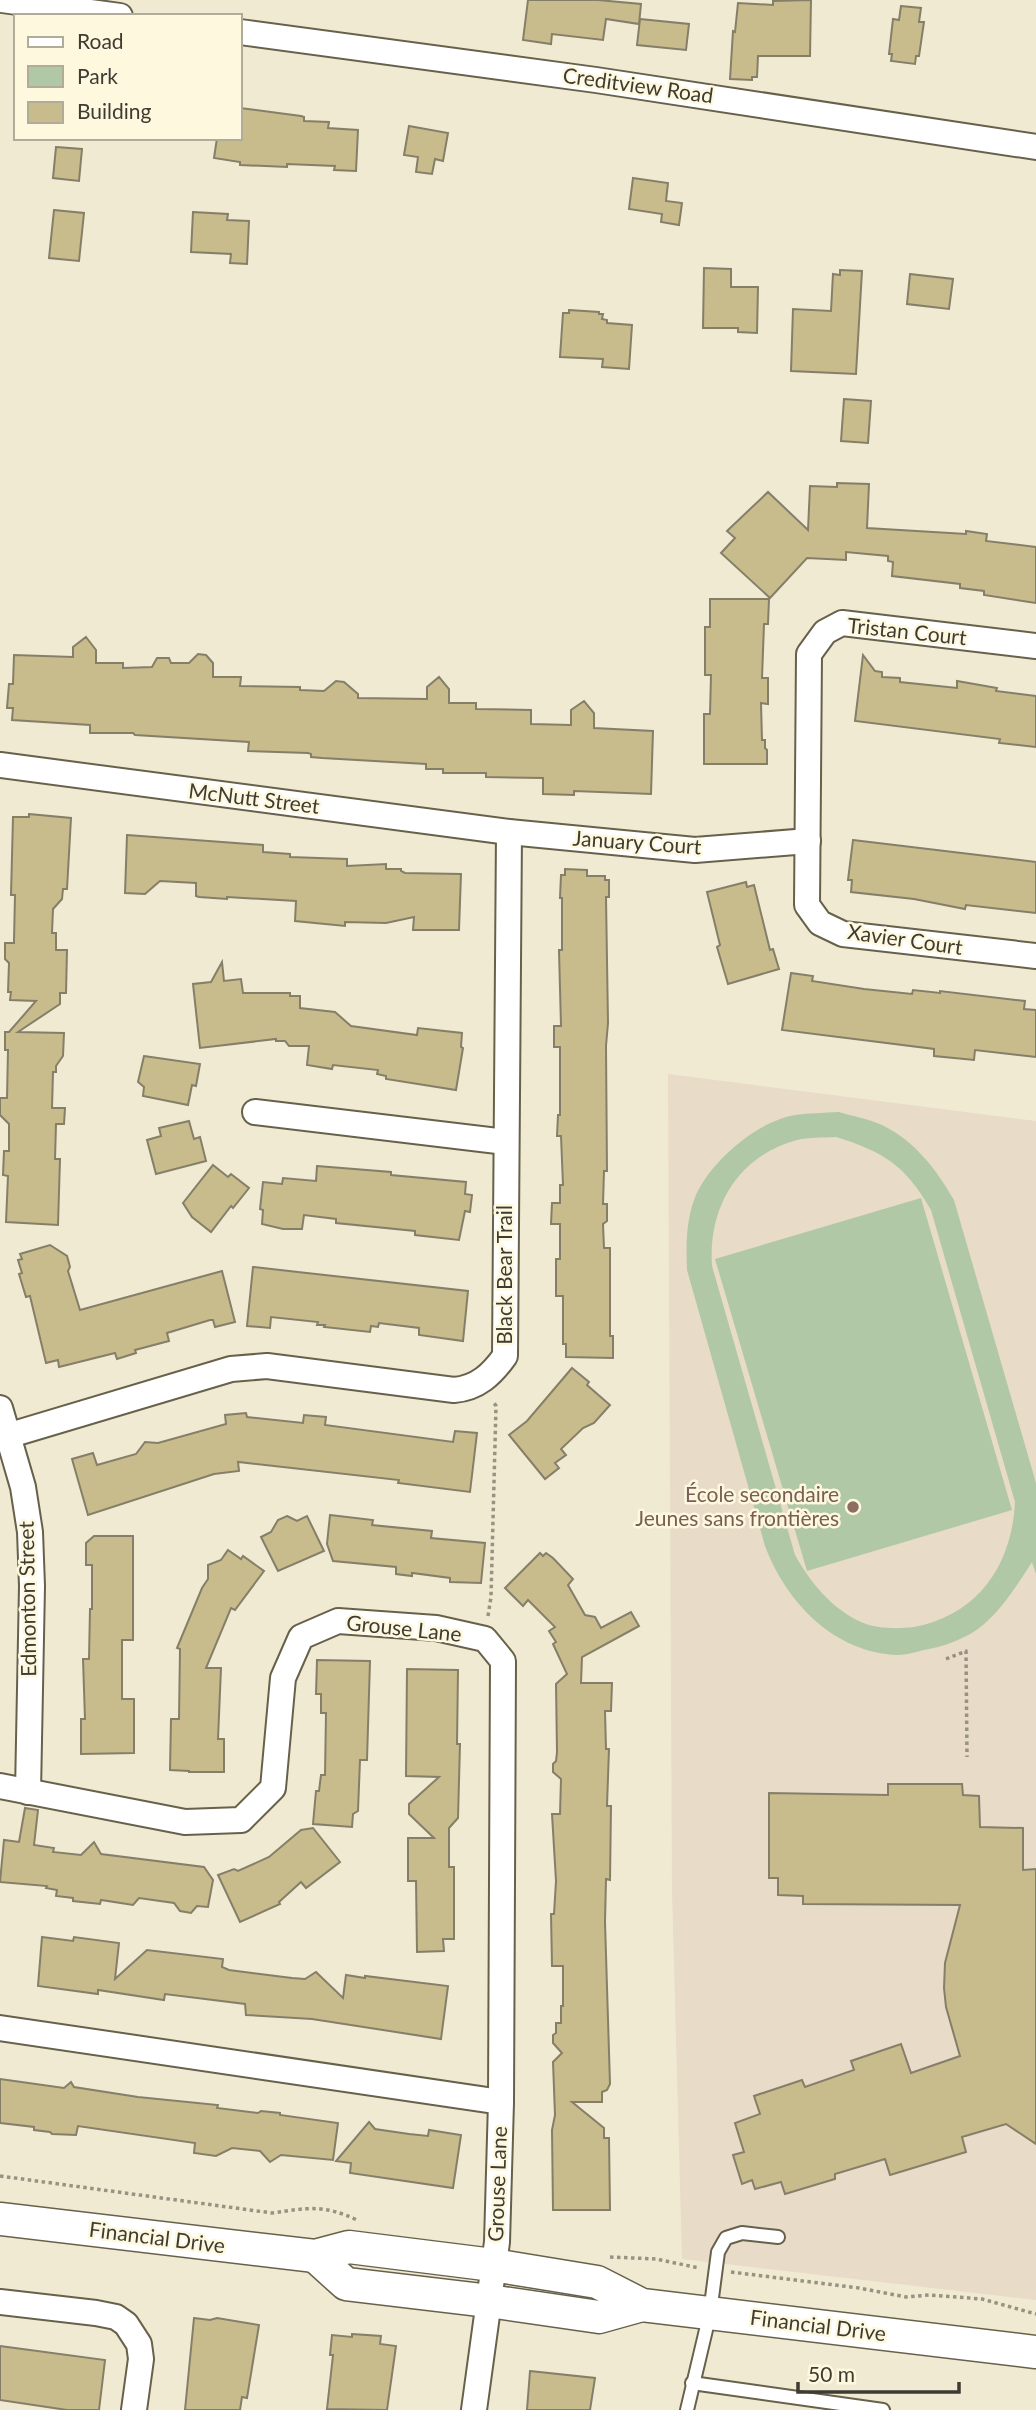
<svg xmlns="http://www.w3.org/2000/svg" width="1036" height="2410" font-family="Lato,sans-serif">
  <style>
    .education { fill: #e8dbc8 }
    .green { fill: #b1c8a7; fill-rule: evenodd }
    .building { fill: #c8bb8c; stroke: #857f69; stroke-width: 2 }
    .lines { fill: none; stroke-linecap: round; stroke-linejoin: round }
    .service-casing { stroke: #67614c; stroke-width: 16 }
    .minor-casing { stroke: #67614c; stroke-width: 28 }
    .tertiary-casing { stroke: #67614c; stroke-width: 35 }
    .path { stroke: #979282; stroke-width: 3.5; stroke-dasharray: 3.5 3.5; stroke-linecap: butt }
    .service { stroke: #fff; stroke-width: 12 }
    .minor { stroke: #fff; stroke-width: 24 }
    .tertiary { stroke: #fff; stroke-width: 32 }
    .education-dot { fill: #8d6e63; stroke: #fef8df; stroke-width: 2.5 }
    .labels { text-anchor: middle; stroke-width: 5; stroke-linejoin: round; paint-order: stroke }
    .street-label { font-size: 21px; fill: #3e3b32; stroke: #fef8df }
    .education-label { font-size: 21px; fill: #785e54; stroke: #fef8df; text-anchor: end }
  </style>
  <rect width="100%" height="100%" fill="#f1ead2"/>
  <polygon class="education" points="668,1074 1036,1121 1036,2300 682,2259 672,1892"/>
  <g class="green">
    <path d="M839,1112C852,1116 869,1119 882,1125C915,1141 936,1169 954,1200L1036,1483V1574L1032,1562C1017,1585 1004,1607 983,1625C968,1638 943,1647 924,1650C916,1652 906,1655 898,1655C834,1653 786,1602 765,1546L687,1270C686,1246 686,1223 694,1200C707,1164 757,1121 795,1115C809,1113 824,1113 839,1112ZM836,1137C884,1152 905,1165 931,1210L1015,1502C1012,1565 978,1615 914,1627C897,1629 877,1629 861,1622C832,1609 810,1582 795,1555L712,1266C708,1207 738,1156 797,1140C809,1137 824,1138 836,1137Z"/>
    <polygon points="921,1198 1012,1510 807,1571 715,1259"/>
  </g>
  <g class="building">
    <polygon points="528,0 598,0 641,4 639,24 606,19 603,40 552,34 551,44 523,40"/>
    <polygon points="811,0 810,56 758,56 757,77 752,77 752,80 730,79 733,31 735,32 738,3 773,5 773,1"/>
    <polygon points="901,6 921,8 919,22 924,22 919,56 916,56 915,64 891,61 892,54 889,54 893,19 899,20"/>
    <polygon points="640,19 689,24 686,50 637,45"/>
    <polygon points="240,108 301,116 304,117 304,121 329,122 328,128 358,130 356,171 334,170 335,166 287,164 287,167 240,165 240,162 214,158 217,138 240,138"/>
    <polygon points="409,126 448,133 443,161 435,159 432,174 416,172 418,157 404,155"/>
    <polygon points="56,147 82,149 79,181 53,178"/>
    <polygon points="633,178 668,183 666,201 682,203 679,225 661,222 662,214 629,209"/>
    <polygon points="54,210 84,213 79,261 49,258"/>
    <polygon points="193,212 228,214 227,220 249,221 247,264 230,263 231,254 191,252"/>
    <polygon points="704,268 731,269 731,287 758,287 757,333 738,332 738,328 703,328"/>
    <polygon points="840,270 862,271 856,374 791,371 793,309 831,311 833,274 840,275"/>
    <polygon points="910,274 953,279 949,309 907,304"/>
    <polygon points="569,310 599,312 599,314 603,314 602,319 607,320 607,323 632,325 629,369 602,367 603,359 560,357 563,313 569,313"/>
    <polygon points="844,399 871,401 868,443 841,441"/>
    <polygon points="837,483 869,484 867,528 966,534 966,531 987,534 986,541 1036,547 1036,603 984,595 984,591 960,588 960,584 892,576 893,562 888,561 888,556 846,552 846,560 807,558 770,598 721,553 735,538 727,531 768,492 808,530 810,486 837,487"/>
    <polygon points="710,599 769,599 768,624 764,624 762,678 768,678 768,704 761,703 762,740 765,740 765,748 767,750 767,764 704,764 704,714 710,714 711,675 705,675 705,627 710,627"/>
    <polygon points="86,637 96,650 96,663 123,663 123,668 152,667 157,658 169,658 171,663 189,663 198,654 206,655 213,663 213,677 241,677 240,686 300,687 300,690 324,691 336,681 344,682 358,694 358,698 427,699 427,687 439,677 449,689 449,703 476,703 476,709 531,710 531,724 571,725 571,710 584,701 594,713 594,728 653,731 651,794 574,791 574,795 543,794 543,778 486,777 486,773 443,773 443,769 426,769 426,764 322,758 311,757 311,754 308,753 248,751 249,742 135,735 133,733 90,733 90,725 12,720 13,708 7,708 9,684 13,684 14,655 73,657 73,647"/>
    <polygon points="863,655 875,671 882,672 882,677 900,678 900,682 957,688 957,681 997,688 996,691 1036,696 1036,747 999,743 1000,739 855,721"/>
    <polygon points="29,814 71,818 67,889 63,889 62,899 53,909 52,933 56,933 56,950 67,950 66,993 60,993 60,1004 18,1032 64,1033 63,1056 56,1066 56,1072 53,1072 52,1108 65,1108 64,1124 56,1124 55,1159 60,1159 58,1225 6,1222 8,1176 3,1175 4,1151 9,1151 9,1124 0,1115 0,1098 7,1098 8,1050 5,1050 5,1032 9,1032 36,1001 10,1000 11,992 8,992 9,963 5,959 5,943 14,943 14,940 15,895 11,895 13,817 29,817"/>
    <polygon points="127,835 263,845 263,852 290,854 290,857 347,859 347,866 386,864 386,869 401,869 401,871 405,873 461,874 459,930 413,930 414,917 386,923 345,922 345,926 295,921 296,901 227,897 227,899 199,897 196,896 196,883 160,881 145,894 125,893"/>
    <polygon points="853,840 1036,862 1036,913 966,905 965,909 914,899 851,892 852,880 848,880"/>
    <polygon points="565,869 587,870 587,876 605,876 605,880 609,880 609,897 606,897 608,1023 606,1046 607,1171 604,1171 603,1204 607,1204 607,1221 603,1224 604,1248 610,1248 610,1336 613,1336 613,1358 566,1357 566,1344 563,1344 563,1296 556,1296 556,1259 560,1259 560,1224 551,1224 552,1203 560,1203 560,1185 563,1185 561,1136 557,1136 558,1115 560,1115 560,1047 554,1047 554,1026 561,1026 559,950 562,950 562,898 560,898 561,875 565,875"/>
    <polygon points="746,882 747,887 754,885 770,950 773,949 779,969 728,984 717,947 720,945 707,892"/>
    <polygon points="222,962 224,981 241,979 243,993 290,993 290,996 300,996 300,1008 335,1012 351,1026 417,1035 418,1028 462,1033 461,1047 463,1048 456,1090 386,1079 386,1076 377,1074 378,1070 333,1065 332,1069 307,1065 309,1046 289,1046 285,1041 276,1041 276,1039 200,1048 193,984 211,982"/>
    <polygon points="791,973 813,976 812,981 864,989 912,994 913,990 940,993 940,991 1025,1001 1024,1009 1036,1010 1036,1057 975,1050 974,1060 934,1056 934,1049 782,1030"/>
    <polygon points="144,1056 200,1064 196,1086 192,1085 188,1105 143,1096 144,1087 138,1082"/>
    <polygon points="189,1121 194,1139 200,1137 206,1161 156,1174 147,1140 161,1136 159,1128"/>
    <polygon points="213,1165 228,1177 231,1174 249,1188 233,1208 231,1206 211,1232 192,1217 183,1203"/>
    <polygon points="317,1166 391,1172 391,1175 466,1182 465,1194 472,1195 470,1212 465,1211 459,1240 415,1235 415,1231 336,1223 336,1219 304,1215 302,1229 283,1229 262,1224 263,1210 260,1209 263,1182 282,1184 283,1178 316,1181"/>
    <polygon points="50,1245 67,1256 70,1267 68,1271 80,1310 222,1271 235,1322 215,1327 213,1320 210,1320 167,1333 169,1341 135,1350 136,1353 117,1359 115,1353 59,1367 58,1360 46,1363 30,1296 26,1297 19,1274 22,1273 18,1260 22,1259 20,1254"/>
    <polygon points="253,1267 468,1291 463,1341 419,1335 419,1328 379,1323 378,1327 371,1326 370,1332 324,1327 325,1325 317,1325 318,1322 271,1317 270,1328 247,1326"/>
    <polygon points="572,1368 589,1382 587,1385 610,1405 594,1423 583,1428 561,1449 566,1455 555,1463 559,1468 545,1479 509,1435 527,1421"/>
    <polygon points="246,1413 247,1417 303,1423 304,1415 326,1417 325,1425 453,1442 455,1431 477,1433 470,1492 398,1483 399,1480 238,1462 239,1471 214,1474 88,1515 72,1459 93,1453 97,1465 136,1454 145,1442 158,1443 226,1424 225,1415"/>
    <polygon points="330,1515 373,1520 372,1525 432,1531 431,1538 485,1543 481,1583 450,1582 450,1578 412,1573 412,1576 396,1574 396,1567 333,1561 327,1544"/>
    <polygon points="287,1516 297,1521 307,1516 324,1551 278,1571 261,1537 271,1532 278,1520"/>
    <polygon points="94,1536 133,1536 133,1640 122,1640 122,1699 134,1699 134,1753 81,1754 81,1719 85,1719 83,1659 89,1659 90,1609 92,1609 92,1565 86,1565 86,1543"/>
    <polygon points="228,1550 241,1559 243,1556 264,1571 235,1610 231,1608 206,1668 221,1668 218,1739 224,1739 224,1772 189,1772 189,1771 170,1770 171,1719 179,1719 180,1649 177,1648 202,1588 208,1579 208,1565 221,1560"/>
    <polygon points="540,1553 543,1556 546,1553 553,1558 573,1579 568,1585 585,1615 595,1617 601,1628 631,1612 639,1626 582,1657 581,1683 612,1683 611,1711 605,1711 606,1749 609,1749 607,1806 611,1806 610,1880 606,1879 605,1922 610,2084 607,2090 602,2092 602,2102 572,2102 604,2128 604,2138 609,2138 610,2210 553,2210 552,2130 555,2115 553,2062 562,2053 553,2043 553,2035 556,2033 556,2023 561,2023 561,2006 563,2006 563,1966 552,1966 551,1914 554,1914 556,1881 552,1814 560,1814 561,1779 553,1772 553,1764 556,1761 557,1752 556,1684 567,1674 553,1644 556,1642 549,1631 555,1627 528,1600 523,1606 505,1588"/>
    <polygon points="317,1660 370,1661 367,1760 360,1760 358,1811 353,1814 352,1827 313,1824 316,1791 319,1791 321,1775 325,1775 326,1713 321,1713 321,1694 316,1694"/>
    <polygon points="407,1669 458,1670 457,1744 460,1744 458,1818 449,1828 449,1867 454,1867 454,1939 443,1939 444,1951 417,1952 416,1881 408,1881 408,1838 434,1838 409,1814 409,1804 439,1777 406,1776"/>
    <polygon points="888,1784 962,1784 963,1795 979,1796 980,1827 1023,1828 1023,1870 1036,1869 1036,2144 1006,2124 962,2137 966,2152 890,2175 885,2159 835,2174 835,2179 785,2194 781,2182 755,2189 752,2180 742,2184 733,2155 744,2152 735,2123 760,2114 754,2096 802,2080 805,2087 854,2070 851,2061 901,2044 911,2073 960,2056 946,2007 944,1988 945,1963 960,1905 803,1904 803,1896 778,1895 778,1878 769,1878 769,1793 888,1795"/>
    <polygon points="25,1808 38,1810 34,1845 54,1848 53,1852 81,1855 94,1842 101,1854 204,1867 213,1880 208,1907 197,1906 191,1913 180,1911 174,1903 139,1898 133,1905 101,1900 100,1904 73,1901 73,1898 56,1896 57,1890 46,1888 47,1886 0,1882 4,1840 19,1842"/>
    <polygon points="313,1828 340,1862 306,1888 301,1882 279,1902 280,1904 240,1922 218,1875 234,1869 238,1871 269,1857 301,1830"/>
    <polygon points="42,1937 73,1941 74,1937 119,1943 115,1979 147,1950 223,1959 222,1967 229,1970 292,1978 305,1979 316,1972 343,1998 346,1975 365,1978 365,1976 448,1986 441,2039 312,2019 246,2015 245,2004 165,1994 164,2000 98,1990 98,1994 38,1986"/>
    <polygon points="0,2079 64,2088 71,2082 74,2087 138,2097 218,2105 217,2108 258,2113 261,2111 280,2113 280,2115 338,2123 333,2160 281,2155 270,2162 260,2151 232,2148 216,2156 194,2153 195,2143 78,2126 76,2135 52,2134 50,2132 34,2130 34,2127 0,2123"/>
    <polygon points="369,2122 375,2129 409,2134 428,2136 429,2130 461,2135 453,2188 350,2173 351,2163 336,2161"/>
    <polygon points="194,2318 210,2320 217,2318 259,2325 247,2398 242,2397 240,2410 185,2410"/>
    <polygon points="352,2334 381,2336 380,2344 396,2346 387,2410 327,2409 333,2355 330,2355 332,2335 352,2337"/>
    <polygon points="0,2346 105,2360 99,2410 67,2410 0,2400"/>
    <polygon points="530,2371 595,2378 590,2410 527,2410"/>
  </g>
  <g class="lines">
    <g class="service-casing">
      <g id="service">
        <polyline points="692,2383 883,2410"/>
        <polyline points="687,2410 710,2313 718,2252 726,2238 742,2233 778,2237"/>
      </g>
    </g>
    <g class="minor-casing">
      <g id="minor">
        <polyline points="2,0 120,16"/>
        <polyline points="240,32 596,80 1036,147"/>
        <polyline points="1036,646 842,623 825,632 809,654 807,905 820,923 843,934 1036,956"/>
        <polyline points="0,765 509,832 695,850 808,841"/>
        <polyline points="255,1112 506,1142"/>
        <polyline points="0,1408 23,1487 30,1532 32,1586 28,1792"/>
        <path d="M0,1438L231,1369L267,1366L454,1390C478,1388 492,1374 505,1356L509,832"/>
        <polyline points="0,1786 185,1822 241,1820 273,1788 283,1678 301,1637 338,1621 436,1628 485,1639 503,1661 501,2102 497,2242 474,2410"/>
        <polyline points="0,2028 501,2102"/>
        <polyline points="0,2302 96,2313 116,2317 126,2324 139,2344 141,2359 134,2410"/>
      </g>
    </g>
    <g class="tertiary-casing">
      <g id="tertiary">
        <polyline points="0,2219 315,2256 349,2247 493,2265 597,2282 642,2305 1036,2352"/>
        <polyline points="315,2256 346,2284 489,2301 599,2317 642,2305"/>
      </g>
    </g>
    <g class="path">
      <polyline points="488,1616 491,1597 496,1406 493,1401"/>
      <polyline points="946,1659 966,1651 967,1757"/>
      <path d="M0,2176L272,2213C308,2208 323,2204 357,2220"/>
      <polyline points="610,2257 656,2259 699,2268"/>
      <polyline points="731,2272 859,2288 906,2297 929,2295 982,2299 1036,2314"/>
    </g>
    <use href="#service" class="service"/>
    <use href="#minor" class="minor"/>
    <use href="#tertiary" class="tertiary"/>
  </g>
  <circle class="education-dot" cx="853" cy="1507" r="7"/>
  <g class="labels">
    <g class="street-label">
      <text transform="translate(638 86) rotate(8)" y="7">Creditview Road</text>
      <text transform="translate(907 632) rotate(6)" y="7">Tristan Court</text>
      <text transform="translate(254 799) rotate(7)" y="7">McNutt Street</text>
      <text transform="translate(637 843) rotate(4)" y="7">January Court</text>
      <text transform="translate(905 940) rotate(8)" y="7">Xavier Court</text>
      <text transform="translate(505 1275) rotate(-90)" y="7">Black Bear Trail</text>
      <text transform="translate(28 1599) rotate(-91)" y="7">Edmonton Street</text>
      <text transform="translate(404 1629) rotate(6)" y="7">Grouse Lane</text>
      <text transform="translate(498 2184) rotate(-88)" y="7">Grouse Lane</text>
      <text transform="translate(157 2238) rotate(7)" y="7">Financial Drive</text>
      <text transform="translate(818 2326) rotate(7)" y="7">Financial Drive</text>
    </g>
    <g class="education-label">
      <text x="839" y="1502">École secondaire<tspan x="839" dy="24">Jeunes sans frontières</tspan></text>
    </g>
  </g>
  <rect x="14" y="14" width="228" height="126" fill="#fef8df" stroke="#b1ac9a" stroke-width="2"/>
  <rect x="28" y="37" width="35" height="10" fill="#ffffff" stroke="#b1ac9a" stroke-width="2"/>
  <text x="77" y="49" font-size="21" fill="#3e3b32">Road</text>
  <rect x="28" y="66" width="35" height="21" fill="#b1c8a7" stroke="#b1ac9a" stroke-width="2"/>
  <text x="77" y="84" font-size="21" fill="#3e3b32">Park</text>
  <rect x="28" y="102" width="35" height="21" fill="#c8bb8c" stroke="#b1ac9a" stroke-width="2"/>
  <text x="77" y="119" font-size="21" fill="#3e3b32">Building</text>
  <path d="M798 2382v10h161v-10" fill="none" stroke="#3e3b32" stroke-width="3.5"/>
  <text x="808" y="2382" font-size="21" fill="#3e3b32" stroke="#fef8df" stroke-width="5" paint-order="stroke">50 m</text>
</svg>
